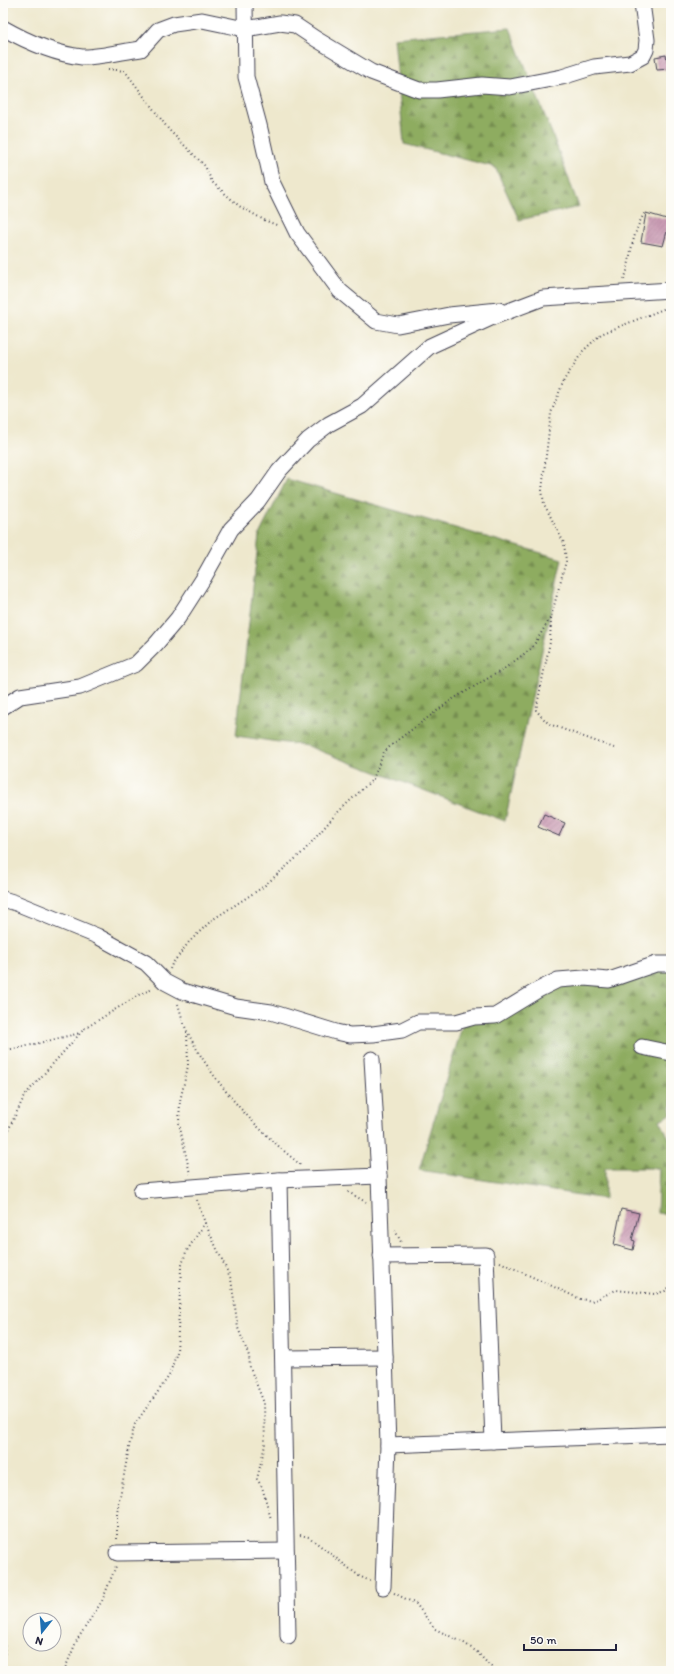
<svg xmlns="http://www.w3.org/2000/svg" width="674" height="1674" font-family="Itim,sans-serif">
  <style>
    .forest { fill: url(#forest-firs); stroke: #58674e }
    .building { fill: url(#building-hatch) }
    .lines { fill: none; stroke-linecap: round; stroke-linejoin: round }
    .street-casing { stroke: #414051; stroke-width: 17 }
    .path { stroke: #414051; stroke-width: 2; stroke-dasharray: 1 3; stroke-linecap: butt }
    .street { stroke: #fff; stroke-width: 15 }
  </style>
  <defs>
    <pattern id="forest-firs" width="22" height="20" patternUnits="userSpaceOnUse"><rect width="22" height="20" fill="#8eac60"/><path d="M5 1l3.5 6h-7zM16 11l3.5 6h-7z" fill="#748c50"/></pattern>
    <pattern id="building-hatch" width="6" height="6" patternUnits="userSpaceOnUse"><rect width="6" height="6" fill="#ca9bb4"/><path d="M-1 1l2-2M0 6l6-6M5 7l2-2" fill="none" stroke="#a47e94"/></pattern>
  </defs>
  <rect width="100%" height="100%" fill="#fdfcf7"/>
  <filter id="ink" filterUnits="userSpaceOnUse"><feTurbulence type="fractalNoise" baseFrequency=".025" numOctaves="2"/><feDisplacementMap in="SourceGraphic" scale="8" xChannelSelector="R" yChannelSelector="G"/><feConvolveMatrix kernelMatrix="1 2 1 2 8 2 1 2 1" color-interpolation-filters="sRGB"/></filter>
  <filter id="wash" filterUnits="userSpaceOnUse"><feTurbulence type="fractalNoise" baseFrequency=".012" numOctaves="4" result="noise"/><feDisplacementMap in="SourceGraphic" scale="16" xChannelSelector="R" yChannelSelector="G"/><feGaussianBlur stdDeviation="0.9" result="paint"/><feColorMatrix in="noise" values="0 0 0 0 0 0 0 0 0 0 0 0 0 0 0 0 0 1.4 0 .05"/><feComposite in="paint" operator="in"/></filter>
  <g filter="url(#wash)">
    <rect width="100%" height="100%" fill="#eee8cd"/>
    <g class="forest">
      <polygon points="510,28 553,136 579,207 519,220 495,167 404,144 394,38"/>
      <polygon points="287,479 562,559 505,821 307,746 236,736 259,535"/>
      <polygon points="671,964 671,1114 660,1120 671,1142 671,1215 657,1213 659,1168 605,1168 605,1199 419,1170 464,1020 474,1017 538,990"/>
    </g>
    <g id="blocks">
      <g class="building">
        <polygon points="666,55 669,69 657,70 655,57"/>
        <polygon points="646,213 670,220 663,246 641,242"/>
        <polygon points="544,814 565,823 559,836 538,827"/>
        <polygon points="621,1209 639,1213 632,1240 635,1241 633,1250 614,1245"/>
      </g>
    </g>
  </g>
  <g filter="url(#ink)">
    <use href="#blocks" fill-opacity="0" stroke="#414051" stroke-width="1"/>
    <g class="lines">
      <g class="street-casing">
        <g id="street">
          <polyline points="245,3 246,77 259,125 272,182 297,233 340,291 376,321 398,325 449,315 499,310"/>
          <path d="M3,28C26,41 54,54 82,57C96,58 125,51 141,49L158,30L174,24L202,20L245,29L280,23L295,25L316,39L371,72L419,90H437L482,85L510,87L562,77L594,67L630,63L643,56L646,50L647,40L642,3"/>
          <polyline points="3,707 20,696 80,687 136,664 156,644 178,618 203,579 231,529 258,501 279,471 308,440 329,424 362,406 430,346 493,317 543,298 671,290"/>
          <polyline points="3,899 16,903 97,936 146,963 165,982 182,991 236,1007 271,1012 336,1032 350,1035 373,1034 402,1030 418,1022 456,1022 474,1017 495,1016 538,990 558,980 584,978 609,980 656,964 671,964"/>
          <polyline points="642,1047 671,1053"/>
          <polyline points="372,1059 379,1176 388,1445 383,1587"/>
          <polyline points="279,1180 288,1636"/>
          <polyline points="141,1191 279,1180 379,1176"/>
          <polyline points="381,1256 486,1255 493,1441"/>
          <polyline points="283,1358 385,1357"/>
          <polyline points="388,1445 671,1434"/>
          <polyline points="117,1553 286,1551"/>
        </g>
      </g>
      <g class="path">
        <polyline points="108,69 125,71 169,130 205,166 212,182 239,206 264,220 279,226"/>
        <path d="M624,279C629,269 629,257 632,246C635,233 639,221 646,211"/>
        <polyline points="551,619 550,642 536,710 541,716 549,724 614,748"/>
        <polyline points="170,969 172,964 189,942 212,920 263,887 303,852 336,814 373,779 384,752 395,742 453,699 504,669 532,648 551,617 566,561 564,543 544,504 542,490 551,413 564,380 583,351 601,334 671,306"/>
        <path d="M178,1004C181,1013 183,1024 188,1033C215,1086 256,1129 302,1166"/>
        <polyline points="187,1032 188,1066 180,1101 179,1123 190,1174"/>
        <polyline points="3,1050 19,1048 80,1033"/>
        <polyline points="3,1141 25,1095 84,1029 140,994 153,989"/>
        <polyline points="348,1192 366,1202"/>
        <polyline points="197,1200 205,1223 231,1279 238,1328 249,1356 250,1368 264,1403 265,1445 257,1479 262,1487 271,1519"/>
        <polyline points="395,1230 401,1242"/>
        <polyline points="500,1262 580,1299 593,1301 616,1290 655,1294 665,1291 671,1286"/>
        <polyline points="300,1535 309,1537 359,1576 370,1581"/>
        <polyline points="117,1539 117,1513 130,1442 135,1424 169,1376 177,1352 181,1268 186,1252 205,1223"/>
        <polyline points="394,1593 416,1604 435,1629 464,1643 477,1652 490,1666 498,1671"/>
        <polyline points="3,1605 5,1671"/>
        <polyline points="64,1671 77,1640 102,1601 116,1566"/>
      </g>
      <use href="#street" class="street"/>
    </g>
  </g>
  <rect width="674" height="1674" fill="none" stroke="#fdfcf7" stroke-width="16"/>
  <g transform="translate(42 1632) rotate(197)"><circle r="19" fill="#fdfcf7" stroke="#a5a5ac"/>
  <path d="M0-3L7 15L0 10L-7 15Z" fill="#1f6fb2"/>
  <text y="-6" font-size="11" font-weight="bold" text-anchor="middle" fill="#22223b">N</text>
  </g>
  <path d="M524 1644v6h92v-6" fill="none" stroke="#22223b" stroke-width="2"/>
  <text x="530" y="1644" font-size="12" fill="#22223b" stroke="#fdfcf7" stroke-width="3" paint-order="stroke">50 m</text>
</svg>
